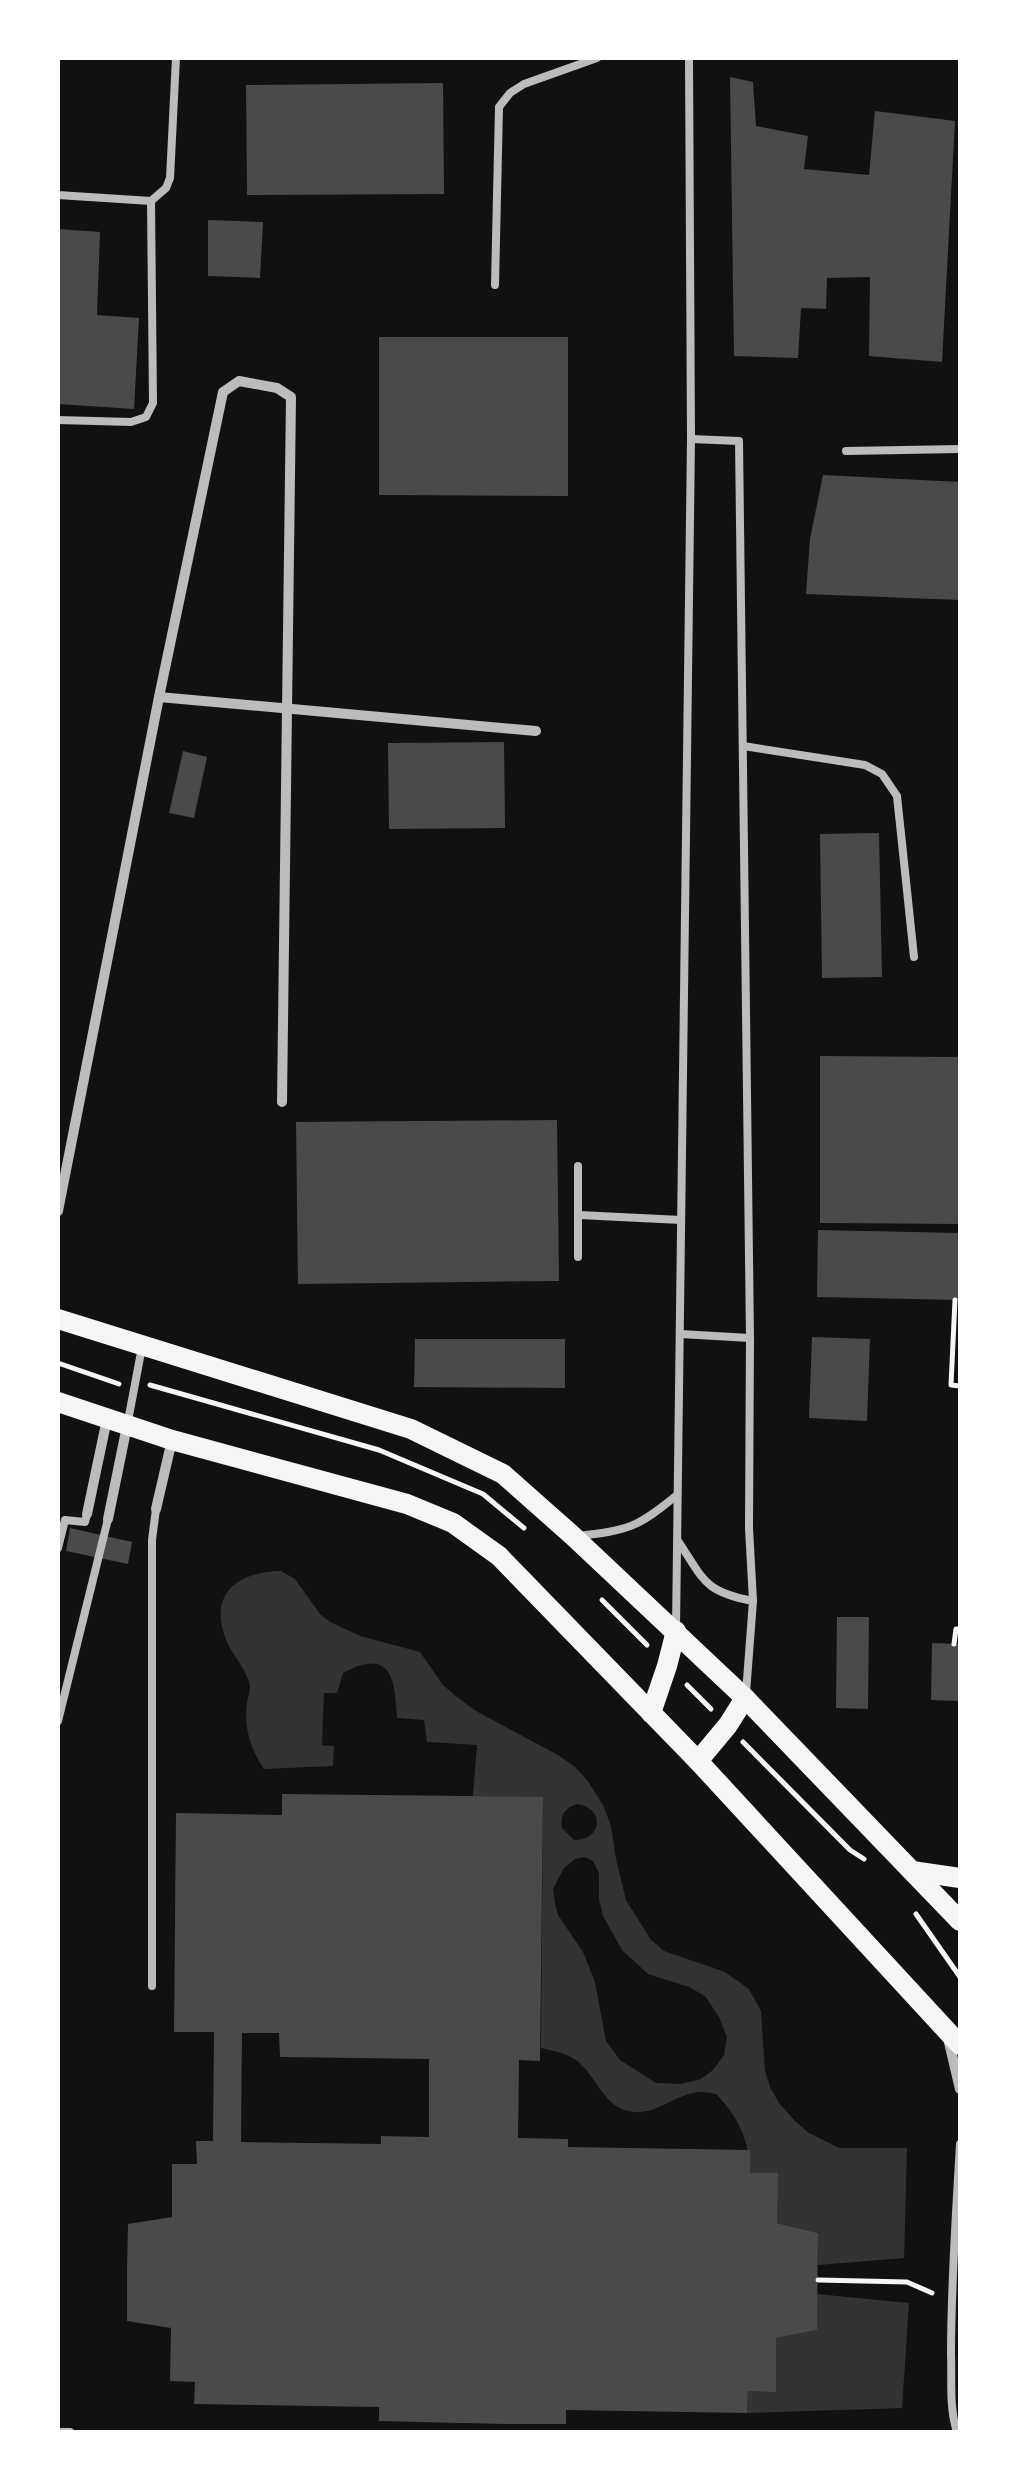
<svg xmlns="http://www.w3.org/2000/svg" width="1018" height="2490" font-family="Literata,serif">
  <style>
    .water { fill: #333; fill-rule: evenodd }
    .building { fill: #4a4a4a; fill-rule: evenodd }
    .lines { fill: none; stroke-linecap: round; stroke-linejoin: round }
    .path { stroke: #f5f5f5; stroke-width: 5 }
    .service { stroke: #bcbcbc; stroke-width: 8 }
    .minor { stroke: #bcbcbc; stroke-width: 10 }
    .secondary { stroke: #f5f5f5; stroke-width: 20 }
  </style>
  <rect width="100%" height="100%" fill="#111"/>
  <g class="water">
    <path d="M281,1571L295,1579L320,1614L330,1622L360,1636L420,1652L443,1685L457,1697L476,1711L558,1755L575,1767L587,1780L603,1805L611,1826L616,1859L626,1900L651,1940L664,1951L725,1972L749,1989L761,2011L765,2071L770,2087L779,2103L795,2121L809,2133L839,2148H907L904,2258L818,2265V2233L777,2223V2174L750,2173C750,2142 738,2116 716,2094C708,2092 701,2091 693,2093C674,2097 655,2114 634,2112C604,2110 598,2077 577,2061C567,2053 554,2051 541,2048L543,1798L473,1796L477,1745L427,1742L424,1720L397,1718C395,1678 391,1647 343,1673L337,1693H324L322,1745L334,1746L333,1766L264,1769C250,1748 244,1728 247,1703C248,1697 250,1692 250,1687C249,1673 235,1658 229,1646C206,1598 233,1572 281,1571ZM577,1804C605,1808 603,1840 574,1840L562,1828C560,1816 564,1808 577,1804ZM584,1857L593,1861L599,1873V1899L603,1916L622,1950L648,1974L689,1987L705,1996L719,2017L727,2037L724,2055L713,2070L701,2079L681,2084L656,2083L620,2060L606,2041L595,1982L583,1952L558,1915L555,1903L553,1889L564,1868L575,1859Z"/>
    <polygon points="817,2294 909,2303 902,2408 747,2413 748,2391 776,2391 776,2338 817,2330"/>
  </g>
  <g class="building">
    <polygon points="730,77 753,82 756,126 808,136 804,169 869,175 875,111 955,121 942,362 869,356 870,277 827,278 826,309 801,308 798,358 734,356"/>
    <polygon points="443,83 444,194 247,195 246,85"/>
    <polygon points="208,220 263,222 260,278 208,276"/>
    <polygon points="58,229 100,232 97,315 139,318 134,409 58,404"/>
    <polygon points="379,337 568,337 568,496 379,495"/>
    <polygon points="823,475 960,482 960,600 806,594 810,539"/>
    <polygon points="504,742 505,828 389,829 388,743"/>
    <polygon points="183,751 207,757 194,818 169,813"/>
    <polygon points="879,833 882,977 822,978 820,834"/>
    <polygon points="820,1056 960,1057 960,1224 820,1223"/>
    <polygon points="557,1120 559,1281 298,1284 296,1122"/>
    <polygon points="818,1230 960,1233 960,1300 817,1297"/>
    <polygon points="812,1337 870,1339 867,1421 809,1418"/>
    <polygon points="415,1339 565,1339 565,1388 414,1387"/>
    <polygon points="70,1528 132,1542 128,1564 66,1551"/>
    <polygon points="837,1617 869,1617 868,1709 836,1708"/>
    <polygon points="932,1643 960,1644 960,1701 931,1700"/>
    <path d="M282,1794L543,1797L540,2061L519,2060L518,2138L568,2139V2147L750,2150V2173H778L777,2223L818,2233L817,2330L776,2338V2392L748,2391L747,2413L566,2410V2424H504L379,2421V2407L194,2404L195,2382L170,2381L171,2328L127,2321V2273L128,2224L172,2217V2164H197L196,2141H213L214,2032H174L176,1813L282,1815ZM242,2033H279L280,2057L429,2059V2137L381,2136V2144L241,2142Z"/>
  </g>
  <g class="lines">
    <g class="path">
      <polyline points="955,1300 951,1385 960,1386"/>
      <polyline points="58,1363 119,1384"/>
      <polyline points="150,1385 379,1450 483,1494 524,1528"/>
      <polyline points="602,1600 647,1645"/>
      <polyline points="954,1644 956,1629 960,1629"/>
      <polyline points="687,1685 711,1709"/>
      <polyline points="743,1742 850,1850 864,1859"/>
      <polyline points="916,1914 960,1977"/>
      <polyline points="818,2280 907,2282 932,2293"/>
    </g>
    <g class="service">
      <polyline points="58,195 151,201 166,188 170,178 176,58"/>
      <polyline points="495,285 499,107 510,93 524,84 597,58"/>
      <polyline points="58,420 131,422 146,417 153,403 151,201"/>
      <polyline points="691,439 739,441 750,1338 749,1528 753,1601 746,1693"/>
      <polyline points="846,451 960,449"/>
      <polyline points="743,746 865,765 882,774 897,796 914,957"/>
      <polyline points="579,1215 681,1220"/>
      <polyline points="578,1257 578,1166"/>
      <polyline points="680,1334 750,1338"/>
      <polyline points="128,1421 142,1347"/>
      <path d="M578,1536C629,1530 637,1528 677,1495"/>
      <path d="M678,1541C704,1580 704,1592 753,1601"/>
      <polyline points="58,1548 65,1520 85,1522 87,1514"/>
      <polyline points="676,1628 691,439 689,58"/>
      <polyline points="58,1721 108,1519"/>
      <polyline points="152,1986 152,1540 156,1509"/>
      <polyline points="58,2432 70,2432"/>
      <path d="M957,2432C949,2408 952,2380 951,2355C951,2284 956,2214 960,2144"/>
    </g>
    <g class="minor">
      <polyline points="159,697 536,731"/>
      <polyline points="58,1211 159,697 223,392 239,381 277,388 291,397 282,1102"/>
      <polyline points="156,1509 172,1440"/>
      <polyline points="87,1514 107,1419"/>
      <polyline points="108,1519 127,1426"/>
      <polyline points="948,2038 960,2089"/>
    </g>
    <g class="secondary">
      <polyline points="58,1319 411,1429 503,1474 573,1536 745,1698 960,1921"/>
      <polyline points="58,1402 172,1440 407,1504 453,1523 499,1556 698,1761 960,2045"/>
      <polyline points="651,1713 667,1666 676,1631"/>
      <polyline points="698,1761 728,1725 745,1698"/>
      <polyline points="912,1871 960,1878"/>
    </g>
  </g>
  <rect width="1018" height="2490" fill="none" stroke="#ffffff" stroke-width="120"/>
</svg>
